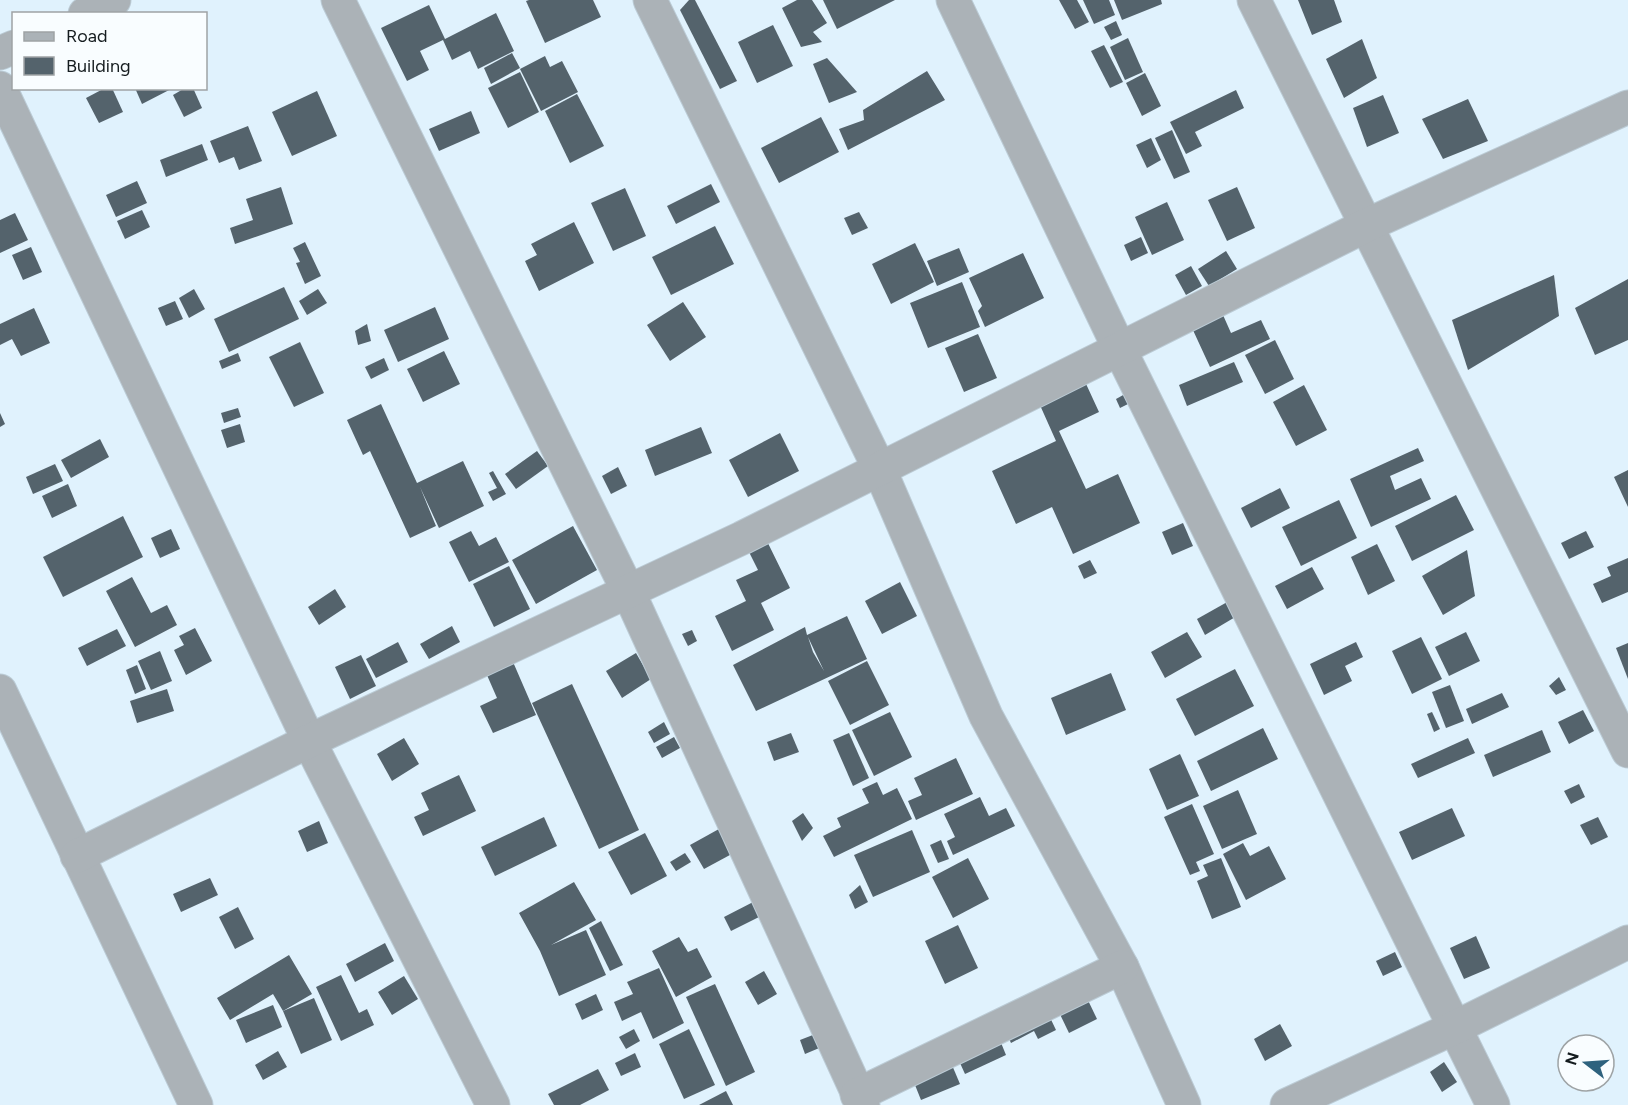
<svg xmlns="http://www.w3.org/2000/svg" width="1628" height="1105" font-family="Figtree,sans-serif">
  <style>
    .building { fill: #54636c; fill-rule: evenodd }
    .lines { fill: none; stroke-linecap: round; stroke-linejoin: round }
    .minor-casing { stroke: #bbcbd5; stroke-width: 35 }
    .minor { stroke: #abb2b7; stroke-width: 33 }
  </style>
  <rect width="100%" height="100%" fill="#e0f2fd"/>
  <g class="building">
    <polygon points="529,0 593,0 601,17 545,43 526,1"/>
    <polygon points="689,0 695,0 737,81 720,89 680,10"/>
    <polygon points="797,0 812,0 827,23 813,32 822,42 801,47 782,8"/>
    <polygon points="823,0 895,0 837,29"/>
    <polygon points="1059,0 1077,0 1089,22 1075,29"/>
    <polygon points="1083,0 1109,0 1115,15 1094,24"/>
    <polygon points="1114,0 1161,0 1162,4 1122,20"/>
    <polygon points="1298,0 1334,0 1342,22 1312,35"/>
    <polygon points="429,5 445,39 496,13 514,51 478,69 470,51 452,60 443,40 420,51 429,70 407,81 381,28"/>
    <polygon points="1116,21 1122,35 1111,40 1104,27"/>
    <polygon points="773,25 793,66 757,83 738,42"/>
    <polygon points="1128,38 1143,72 1125,80 1110,47"/>
    <polygon points="1362,39 1377,78 1344,98 1326,59"/>
    <polygon points="1104,45 1123,82 1110,88 1091,51"/>
    <polygon points="512,53 520,68 491,84 484,68"/>
    <polygon points="545,56 550,67 562,61 578,92 541,111 520,69"/>
    <polygon points="827,58 857,92 829,103 813,64"/>
    <polygon points="927,71 945,100 848,150 839,129 864,120 863,110"/>
    <polygon points="520,72 539,112 508,128 488,88"/>
    <polygon points="1145,73 1161,106 1142,116 1126,83"/>
    <polygon points="105,88 112,88 123,112 99,123 86,98"/>
    <polygon points="135,88 173,88 142,104"/>
    <polygon points="185,88 193,88 202,108 184,117 173,95"/>
    <polygon points="1236,90 1244,108 1195,132 1202,146 1186,154 1170,122"/>
    <polygon points="317,91 337,136 292,156 272,112"/>
    <polygon points="577,94 604,146 570,163 545,111"/>
    <polygon points="1383,95 1399,133 1367,147 1353,108"/>
    <polygon points="1468,99 1488,141 1443,159 1422,119"/>
    <polygon points="471,111 480,133 439,151 429,129"/>
    <polygon points="821,117 839,152 779,183 761,148"/>
    <polygon points="248,126 262,161 239,170 234,157 219,163 210,141"/>
    <polygon points="1172,130 1190,172 1174,179 1155,138"/>
    <polygon points="1151,138 1161,160 1147,168 1136,145"/>
    <polygon points="202,144 208,160 166,177 160,160"/>
    <polygon points="137,181 147,203 116,217 106,195"/>
    <polygon points="711,184 720,202 676,224 667,206"/>
    <polygon points="281,187 293,224 235,244 230,228 253,220 246,199"/>
    <polygon points="1237,187 1255,228 1227,241 1208,200"/>
    <polygon points="625,188 646,236 613,251 591,203"/>
    <polygon points="1167,202 1184,240 1152,255 1135,217"/>
    <polygon points="142,210 150,227 125,239 117,221"/>
    <polygon points="859,212 868,228 852,235 844,218"/>
    <polygon points="15,213 28,240 0,253 0,220"/>
    <polygon points="574,222 594,263 539,291 525,261 537,255 531,244"/>
    <polygon points="715,226 734,264 671,295 652,257"/>
    <polygon points="1141,237 1148,253 1131,261 1124,245"/>
    <polygon points="305,242 321,276 305,284 296,263 300,262 293,248"/>
    <polygon points="915,243 934,282 891,304 872,264"/>
    <polygon points="31,247 42,272 23,280 12,255"/>
    <polygon points="959,248 969,272 937,286 927,261"/>
    <polygon points="1226,251 1237,269 1209,286 1198,269"/>
    <polygon points="1023,253 1044,298 985,327 978,311 982,306 969,278"/>
    <polygon points="1191,266 1202,286 1186,295 1175,275"/>
    <polygon points="1554,275 1559,316 1468,370 1452,320"/>
    <polygon points="1628,279 1628,340 1595,355 1575,308"/>
    <polygon points="962,282 980,327 928,348 910,303"/>
    <polygon points="284,287 299,319 229,352 214,319"/>
    <polygon points="194,289 205,309 189,318 179,298"/>
    <polygon points="318,289 327,303 307,315 299,301"/>
    <polygon points="175,301 183,319 166,326 158,308"/>
    <polygon points="683,302 706,337 670,361 647,325"/>
    <polygon points="435,307 449,339 398,362 384,330"/>
    <polygon points="34,308 50,343 21,356 12,339 0,345 0,324"/>
    <polygon points="1223,315 1231,333 1261,320 1270,339 1210,367 1192,328"/>
    <polygon points="367,324 371,341 358,345 355,331"/>
    <polygon points="978,334 997,378 964,392 945,348"/>
    <polygon points="1275,340 1294,379 1265,394 1245,355"/>
    <polygon points="300,342 324,393 294,407 269,357"/>
    <polygon points="444,351 460,384 423,402 407,369"/>
    <polygon points="238,353 241,361 222,369 219,361"/>
    <polygon points="384,358 389,370 371,379 365,367"/>
    <polygon points="1234,362 1243,382 1187,406 1179,385"/>
    <polygon points="1081,373 1099,412 1059,431 1086,489 1118,474 1140,523 1073,554 1052,507 1016,524 992,471 1056,441 1035,394"/>
    <polygon points="1304,385 1327,430 1296,446 1273,402"/>
    <polygon points="1125,394 1130,403 1120,408 1116,399"/>
    <polygon points="381,404 417,483 463,461 484,506 439,528 420,487 436,526 410,538 370,451 363,455 347,420"/>
    <polygon points="238,408 241,417 224,423 221,413"/>
    <polygon points="0,413 5,424 0,427"/>
    <polygon points="240,424 245,442 227,448 221,430"/>
    <polygon points="701,427 712,453 655,476 645,450"/>
    <polygon points="780,433 799,471 748,497 729,460"/>
    <polygon points="100,439 109,457 71,478 61,460"/>
    <polygon points="1418,448 1424,461 1390,476 1395,490 1421,478 1431,499 1371,527 1350,479"/>
    <polygon points="537,451 548,466 516,489 505,474"/>
    <polygon points="55,464 63,481 33,494 26,477"/>
    <polygon points="618,467 627,486 611,494 602,476"/>
    <polygon points="1628,470 1628,507 1614,477"/>
    <polygon points="493,471 506,494 493,501 488,492 497,488 489,473"/>
    <polygon points="68,484 77,506 52,518 42,496"/>
    <polygon points="1280,488 1290,508 1251,528 1241,508"/>
    <polygon points="1456,495 1474,530 1412,561 1395,526"/>
    <polygon points="1339,500 1357,538 1301,566 1282,527"/>
    <polygon points="123,516 143,557 63,597 43,557"/>
    <polygon points="1183,523 1193,546 1172,555 1162,532"/>
    <polygon points="573,526 597,570 536,604 512,560"/>
    <polygon points="171,529 180,549 160,558 151,538"/>
    <polygon points="761,529 790,588 761,603 774,630 732,651 715,616 746,601 736,580 758,570 742,538"/>
    <polygon points="471,531 479,546 496,537 509,562 469,582 449,542"/>
    <polygon points="1586,531 1594,547 1569,559 1561,543"/>
    <polygon points="1377,544 1395,581 1368,595 1351,557"/>
    <polygon points="1467,550 1475,596 1443,615 1422,576"/>
    <polygon points="1628,558 1628,592 1602,603 1593,584 1611,576 1607,567"/>
    <polygon points="1090,560 1097,573 1084,579 1078,566"/>
    <polygon points="509,566 530,609 494,627 473,584"/>
    <polygon points="1312,567 1324,589 1287,609 1275,586"/>
    <polygon points="132,577 151,613 167,605 177,625 135,647 106,591"/>
    <polygon points="900,582 917,616 882,634 865,601"/>
    <polygon points="335,589 346,607 319,625 308,607"/>
    <polygon points="1229,601 1237,616 1205,635 1197,619"/>
    <path d="M847,616L867,659L756,711L733,665L805,627L807,635ZM808,637L824,671L813,652Z"/>
    <polygon points="452,626 460,642 429,659 420,644"/>
    <polygon points="195,628 212,661 186,675 174,650 184,645 179,636"/>
    <polygon points="117,629 126,646 87,666 78,648"/>
    <polygon points="692,630 697,641 688,646 682,634"/>
    <polygon points="1187,632 1202,657 1165,678 1151,652"/>
    <polygon points="1466,632 1480,661 1449,676 1435,647"/>
    <polygon points="1421,637 1442,679 1412,694 1392,651"/>
    <polygon points="398,642 408,662 376,678 366,659"/>
    <polygon points="1356,642 1363,657 1345,666 1352,681 1324,695 1310,664"/>
    <polygon points="1628,643 1628,679 1616,648"/>
    <polygon points="160,651 172,681 151,690 138,661"/>
    <polygon points="636,653 651,679 622,698 606,671"/>
    <polygon points="361,655 376,686 350,699 335,667"/>
    <polygon points="510,655 536,715 493,733 480,706 497,698 483,666"/>
    <polygon points="867,661 889,705 850,725 828,681"/>
    <polygon points="137,665 146,689 135,694 126,670"/>
    <polygon points="1235,669 1254,706 1195,736 1176,699"/>
    <polygon points="1111,673 1126,710 1066,735 1051,698"/>
    <polygon points="1559,677 1566,690 1556,695 1549,686"/>
    <polygon points="572,684 639,830 599,849 532,703"/>
    <polygon points="1450,685 1464,721 1446,728 1432,692"/>
    <polygon points="167,689 174,711 137,723 130,701"/>
    <polygon points="1502,693 1509,707 1472,724 1466,709"/>
    <polygon points="1583,710 1594,731 1569,744 1558,722"/>
    <polygon points="890,712 912,757 874,776 852,730"/>
    <polygon points="1432,712 1440,729 1434,732 1427,714"/>
    <polygon points="664,722 670,734 654,743 648,732"/>
    <polygon points="1263,728 1278,759 1211,791 1197,761"/>
    <polygon points="1542,730 1551,752 1493,777 1484,755"/>
    <polygon points="791,733 799,752 774,761 767,742"/>
    <polygon points="849,733 869,778 853,786 833,740"/>
    <polygon points="674,737 680,748 662,758 656,747"/>
    <polygon points="404,738 419,764 392,781 377,754"/>
    <polygon points="1468,738 1475,753 1418,778 1411,764"/>
    <polygon points="1180,754 1199,796 1167,810 1149,769"/>
    <polygon points="956,758 973,794 916,820 908,801 922,795 914,778"/>
    <polygon points="459,775 476,811 423,836 414,817 429,810 421,793"/>
    <polygon points="877,782 883,795 897,788 912,819 834,857 823,836 841,827 837,818 869,803 862,789"/>
    <polygon points="1579,784 1585,797 1571,804 1564,791"/>
    <polygon points="1238,790 1257,834 1222,849 1203,806"/>
    <polygon points="980,797 989,816 1006,808 1015,826 953,855 947,841 955,837 944,814"/>
    <polygon points="1192,804 1214,854 1196,862 1200,871 1190,875 1164,817"/>
    <polygon points="1452,808 1465,836 1412,860 1399,832"/>
    <polygon points="803,813 813,828 802,841 792,821"/>
    <polygon points="544,817 557,846 495,876 481,847"/>
    <polygon points="1598,817 1608,837 1591,845 1580,825"/>
    <polygon points="319,821 328,843 307,852 298,831"/>
    <polygon points="728,824 741,849 704,869 690,845"/>
    <polygon points="912,830 930,872 873,897 854,855"/>
    <polygon points="645,833 667,876 631,895 608,852"/>
    <polygon points="941,840 949,859 938,863 930,845"/>
    <polygon points="1243,843 1250,856 1269,846 1286,879 1246,900 1223,854"/>
    <polygon points="685,853 691,862 676,871 670,862"/>
    <polygon points="968,858 989,899 953,918 932,877"/>
    <polygon points="1221,858 1241,907 1212,919 1197,881 1208,876 1203,865"/>
    <polygon points="210,878 218,895 181,912 173,894"/>
    <polygon points="574,882 596,920 551,945 586,930 606,975 559,996 540,951 519,913"/>
    <polygon points="860,885 868,902 855,909 849,895"/>
    <polygon points="757,900 765,914 731,931 724,917"/>
    <polygon points="238,907 254,939 235,949 219,917"/>
    <polygon points="601,921 623,965 610,971 589,928"/>
    <polygon points="958,925 978,968 945,984 925,941"/>
    <polygon points="1476,936 1490,968 1464,979 1450,948"/>
    <polygon points="679,937 688,952 697,948 712,977 676,997 652,951"/>
    <polygon points="385,943 394,961 355,982 346,964"/>
    <polygon points="1395,952 1402,967 1383,976 1376,961"/>
    <polygon points="289,955 312,994 283,1011 273,994 230,1020 217,998"/>
    <polygon points="659,968 684,1023 653,1039 641,1012 622,1021 614,1002 633,994 627,982"/>
    <polygon points="764,971 777,994 758,1005 745,982"/>
    <polygon points="341,975 359,1013 367,1009 374,1025 341,1041 316,987"/>
    <polygon points="404,976 418,999 392,1015 378,992"/>
    <polygon points="715,984 755,1072 726,1086 686,997"/>
    <polygon points="1084,992 1097,1019 1069,1033 1056,1006"/>
    <polygon points="596,994 603,1010 582,1020 575,1004"/>
    <polygon points="314,998 332,1040 301,1054 283,1011"/>
    <polygon points="273,1005 282,1027 246,1043 236,1020"/>
    <polygon points="1045,1007 1056,1030 1038,1039 1034,1031 1011,1043 1004,1028"/>
    <polygon points="1280,1024 1292,1046 1265,1061 1254,1039"/>
    <polygon points="634,1029 640,1041 626,1049 619,1037"/>
    <polygon points="689,1029 715,1085 684,1099 659,1044"/>
    <polygon points="818,1033 824,1046 805,1054 800,1040"/>
    <polygon points="997,1033 1006,1055 965,1074 955,1052"/>
    <polygon points="278,1051 287,1067 263,1080 255,1065"/>
    <polygon points="635,1053 641,1067 621,1076 615,1063"/>
    <polygon points="949,1058 960,1084 921,1100 911,1075"/>
    <polygon points="1444,1062 1457,1082 1442,1092 1430,1072"/>
    <polygon points="598,1069 609,1090 580,1105 554,1105 548,1094"/>
    <polygon points="726,1091 733,1105 699,1105"/>
  </g>
  <g class="lines">
    <g class="minor-casing">
      <g id="minor">
        <polyline points="338,0 629,593 863,1105"/>
        <polyline points="650,0 879,468 986,716 1122,967 1184,1105"/>
        <polyline points="953,0 1119,348 1493,1105"/>
        <polyline points="1254,0 1628,751"/>
        <polyline points="85,14 114,0"/>
        <polyline points="0,53 14,47"/>
        <polyline points="0,88 309,741 493,1105"/>
        <polyline points="0,691 196,1105"/>
        <polyline points="77,856 309,741 742,538 1367,225 1628,107"/>
        <polyline points="857,1095 1122,967"/>
        <polyline points="1287,1105 1456,1027 1628,942"/>
      </g>
    </g>
    <use href="#minor" class="minor"/>
  </g>
  <rect x="12" y="12" width="195" height="78" fill="#f9fdff" stroke="#9ea3a5" stroke-width="1.5"/>
  <rect x="24" y="32" width="30" height="9" fill="#abb2b7" stroke="#9ea3a5" stroke-width="1.5"/>
  <text x="66" y="42" font-size="18" fill="#151c1f">Road</text>
  <rect x="24" y="57" width="30" height="18" fill="#54636c" stroke="#9ea3a5" stroke-width="1.5"/>
  <text x="66" y="72" font-size="18" fill="#151c1f">Building</text>
  <g transform="translate(1586 1063) rotate(287)"><circle r="28" fill="#f9fdff" stroke="#9ea3a5" stroke-width="1.5"/>
  <path d="M0-4.5L10 22L0 15L-10 22Z" fill="#2e627e"/>
  <text y="-9" font-size="16" font-weight="bold" text-anchor="middle" fill="#151c1f">N</text>
  </g>
</svg>
